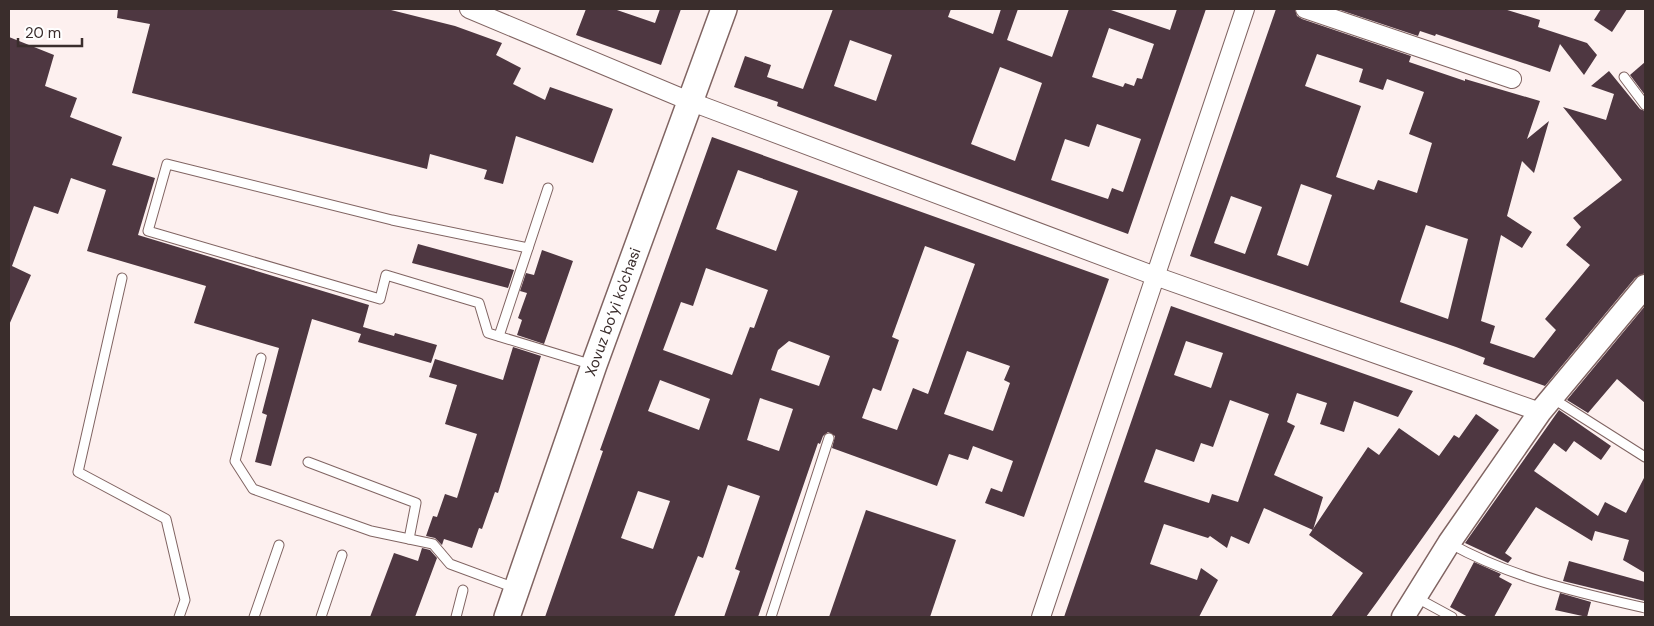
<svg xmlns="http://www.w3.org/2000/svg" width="1654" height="626" font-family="'DM Sans',sans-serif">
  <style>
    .building { fill: #4e3741; fill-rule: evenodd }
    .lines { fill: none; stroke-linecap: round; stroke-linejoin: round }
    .service-casing { stroke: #806462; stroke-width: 11 }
    .minor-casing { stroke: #806462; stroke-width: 20 }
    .tertiary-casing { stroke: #806462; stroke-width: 25 }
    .secondary-casing { stroke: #806462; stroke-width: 28 }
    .service { stroke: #fff; stroke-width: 9 }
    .minor { stroke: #fff; stroke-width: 18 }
    .tertiary { stroke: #fff; stroke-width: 22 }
    .secondary { stroke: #fff; stroke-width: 25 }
    .labels { text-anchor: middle; stroke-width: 5; stroke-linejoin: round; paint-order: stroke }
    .street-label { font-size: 15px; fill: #3a2d2c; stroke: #fff }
  </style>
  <rect width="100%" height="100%" fill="#fdf0ef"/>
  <g class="building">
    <polygon points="118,9 387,9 455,26 502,43 496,55 521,68 513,84 545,100 550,87 613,109 593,163 516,136 503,184 484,179 487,170 430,154 427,169 132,93 150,24 117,18"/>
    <polygon points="586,9 614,9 655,23 660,9 681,9 661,65 576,35"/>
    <path d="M833,9H951L948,17L993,34L1001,9H1018L1007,40L1052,57L1069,9H1108L1170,30L1177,9H1206L1128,234L777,106L778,102L734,87L745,56L771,65L767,77L803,89ZM1109,28L1154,44L1142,79L1137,78L1134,86L1125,83L1123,87L1092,77ZM850,40L892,55L876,101L834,86ZM1000,67L1042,83L1015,161L971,144ZM1097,124L1141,139L1123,192L1112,188L1108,199L1051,180L1065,139L1089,147Z"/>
    <path d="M1276,9H1295L1297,16L1302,19L1411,56L1409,62L1465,81V79L1540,101L1527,139L1549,121L1534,173L1522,161L1507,216L1532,232L1522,248L1501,235L1481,321L1495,326L1490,343L1534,358L1556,330L1545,319L1590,265L1566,245L1581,227L1573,218L1622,180L1563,107L1606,120L1614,94L1591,86L1609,71L1640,109L1645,111V273L1635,278L1545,386L1483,364L1485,358L1456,347L1190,256ZM1317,54L1363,69L1359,82L1383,90L1387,79L1424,92L1409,134L1432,143L1417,193L1378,180L1374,190L1336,177L1361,106L1305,86ZM1301,184L1332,195L1308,266L1277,255ZM1231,196L1262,207L1245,254L1214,243ZM1426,225L1468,239L1448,319L1400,302Z"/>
    <polygon points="1337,9 1504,9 1540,20 1538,27 1587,43 1597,55 1584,75 1560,44 1550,72 1436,34 1435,36 1420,31 1418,36"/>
    <polygon points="1601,9 1627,9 1612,32 1594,20"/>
    <polygon points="9,37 54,55 45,86 77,98 70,117 122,137 112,165 155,178 138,235 369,305 363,327 394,336 395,333 437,345 431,363 358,342 361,334 312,319 271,466 255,462 267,415 262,413 279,348 194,323 206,286 87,251 106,190 71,178 58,214 34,206 12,266 31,275 9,325"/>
    <polygon points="1645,62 1645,95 1630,75"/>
    <path d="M712,137L1109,279L1024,517L985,503L991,488L1002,492L1013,461L973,446L968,460L949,454L937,486L832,448L835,436L828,432L823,436L820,444L818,443L758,617H724L740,571L735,569L760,496L728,485L703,558L698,556L674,617H545L603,451L600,450ZM738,170L798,191L776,251L716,229ZM925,246L975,264L928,394L913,388L897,430L862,418L873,388L881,391L899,340L892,337ZM706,268L768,290L754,328L750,327L732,375L663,350L681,302L693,306ZM789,341L830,356L819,386L771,370L778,350ZM967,351L1010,366L1004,380L1010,383L993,431L944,414ZM660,380L710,399L699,430L648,411ZM760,398L793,409L779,451L747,440ZM638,491L670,501L653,549L621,538Z"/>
    <polygon points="418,244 514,270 508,288 412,263"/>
    <polygon points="542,250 573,261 544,344 517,335 522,320 518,318 527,293 520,291 526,273 534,275"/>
    <path d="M1171,306L1413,391L1398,417L1354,401L1344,432L1320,424L1327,403L1297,393L1287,422L1295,426L1274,475L1323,497L1313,530L1264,508L1249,544L1231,536L1227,548L1210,536L1208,538L1164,524L1150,564L1197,580L1201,568L1218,580L1199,617H1064ZM1186,341L1223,353L1211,388L1174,375ZM1230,400L1269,414L1238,502L1212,494L1209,503L1144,482L1156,449L1194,462L1201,443L1213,447Z"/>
    <polygon points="1645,306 1645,403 1617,379 1588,413 1567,400"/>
    <polygon points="513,347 541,356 498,493 495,492 482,529 479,528 472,548 444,539 442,545 435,538 426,536 433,516 437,517 445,494 457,498 477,434 445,424 457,385 429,377 435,359 503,380"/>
    <polygon points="1559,410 1611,446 1601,460 1574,441 1566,452 1554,443 1534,471 1598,516 1605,502 1626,513 1645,476 1645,573 1623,560 1629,540 1595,531 1592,541 1536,507 1505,553 1512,558 1508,563 1465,543"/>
    <polygon points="1476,414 1499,430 1377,602 1366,617 1331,617 1363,573 1309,535 1368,447 1379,455 1399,428 1439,456 1454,435 1459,438"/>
    <polygon points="866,510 956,540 930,617 829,617"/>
    <polygon points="422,548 430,550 437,558 415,617 370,617 394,553 418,561"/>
    <polygon points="1569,561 1645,582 1645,601 1563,581"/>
    <polygon points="1474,562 1501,574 1499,577 1512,584 1494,617 1468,617 1450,607"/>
    <polygon points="1560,593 1591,602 1587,617 1555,610"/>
  </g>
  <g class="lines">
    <g class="service-casing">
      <g id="service">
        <polyline points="1624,77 1645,105"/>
        <polyline points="528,248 392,220 167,164 148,231 380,299 386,275 479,303 488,333 593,365"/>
        <polyline points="122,278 78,472 166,519 185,600 179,617"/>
        <polyline points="499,336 548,188"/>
        <polyline points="261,358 235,461 253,489 371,531 433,544 450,564 515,588"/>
        <polyline points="1552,398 1645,457"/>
        <polyline points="308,462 416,503 409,539"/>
        <path d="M1449,543C1512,578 1576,592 1645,608"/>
        <polyline points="1417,598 1452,617"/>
        <polyline points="254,617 279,545"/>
        <polyline points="321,617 342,555"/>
        <polyline points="456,617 463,590"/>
        <polyline points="771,617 829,438"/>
      </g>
    </g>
    <g class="minor-casing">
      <g id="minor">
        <polyline points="469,9 689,101 1155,276 1540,412"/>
        <polyline points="1305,9 1512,79"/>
        <polyline points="1041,617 1245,9"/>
      </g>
    </g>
    <g class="tertiary-casing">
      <polyline id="tertiary" points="1403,617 1449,543 1540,412 1645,286"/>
    </g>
    <g class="secondary-casing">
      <polyline id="secondary" points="507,617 594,365 724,9"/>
    </g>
    <use href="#service" class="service"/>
    <use href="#minor" class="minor"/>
    <use href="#tertiary" class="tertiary"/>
    <use href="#secondary" class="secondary"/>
  </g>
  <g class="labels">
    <g class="street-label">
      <text transform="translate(613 312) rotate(-70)" y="5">Xovuz bo‘yi ko'chasi</text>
    </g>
  </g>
  <rect width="1654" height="626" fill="none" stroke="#3a2d2c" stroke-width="20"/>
  <path d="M18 38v8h64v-8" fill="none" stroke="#3a2d2c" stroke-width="2.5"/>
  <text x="25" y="38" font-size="15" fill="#3a2d2c" stroke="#ffffff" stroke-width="4" paint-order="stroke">20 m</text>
</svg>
